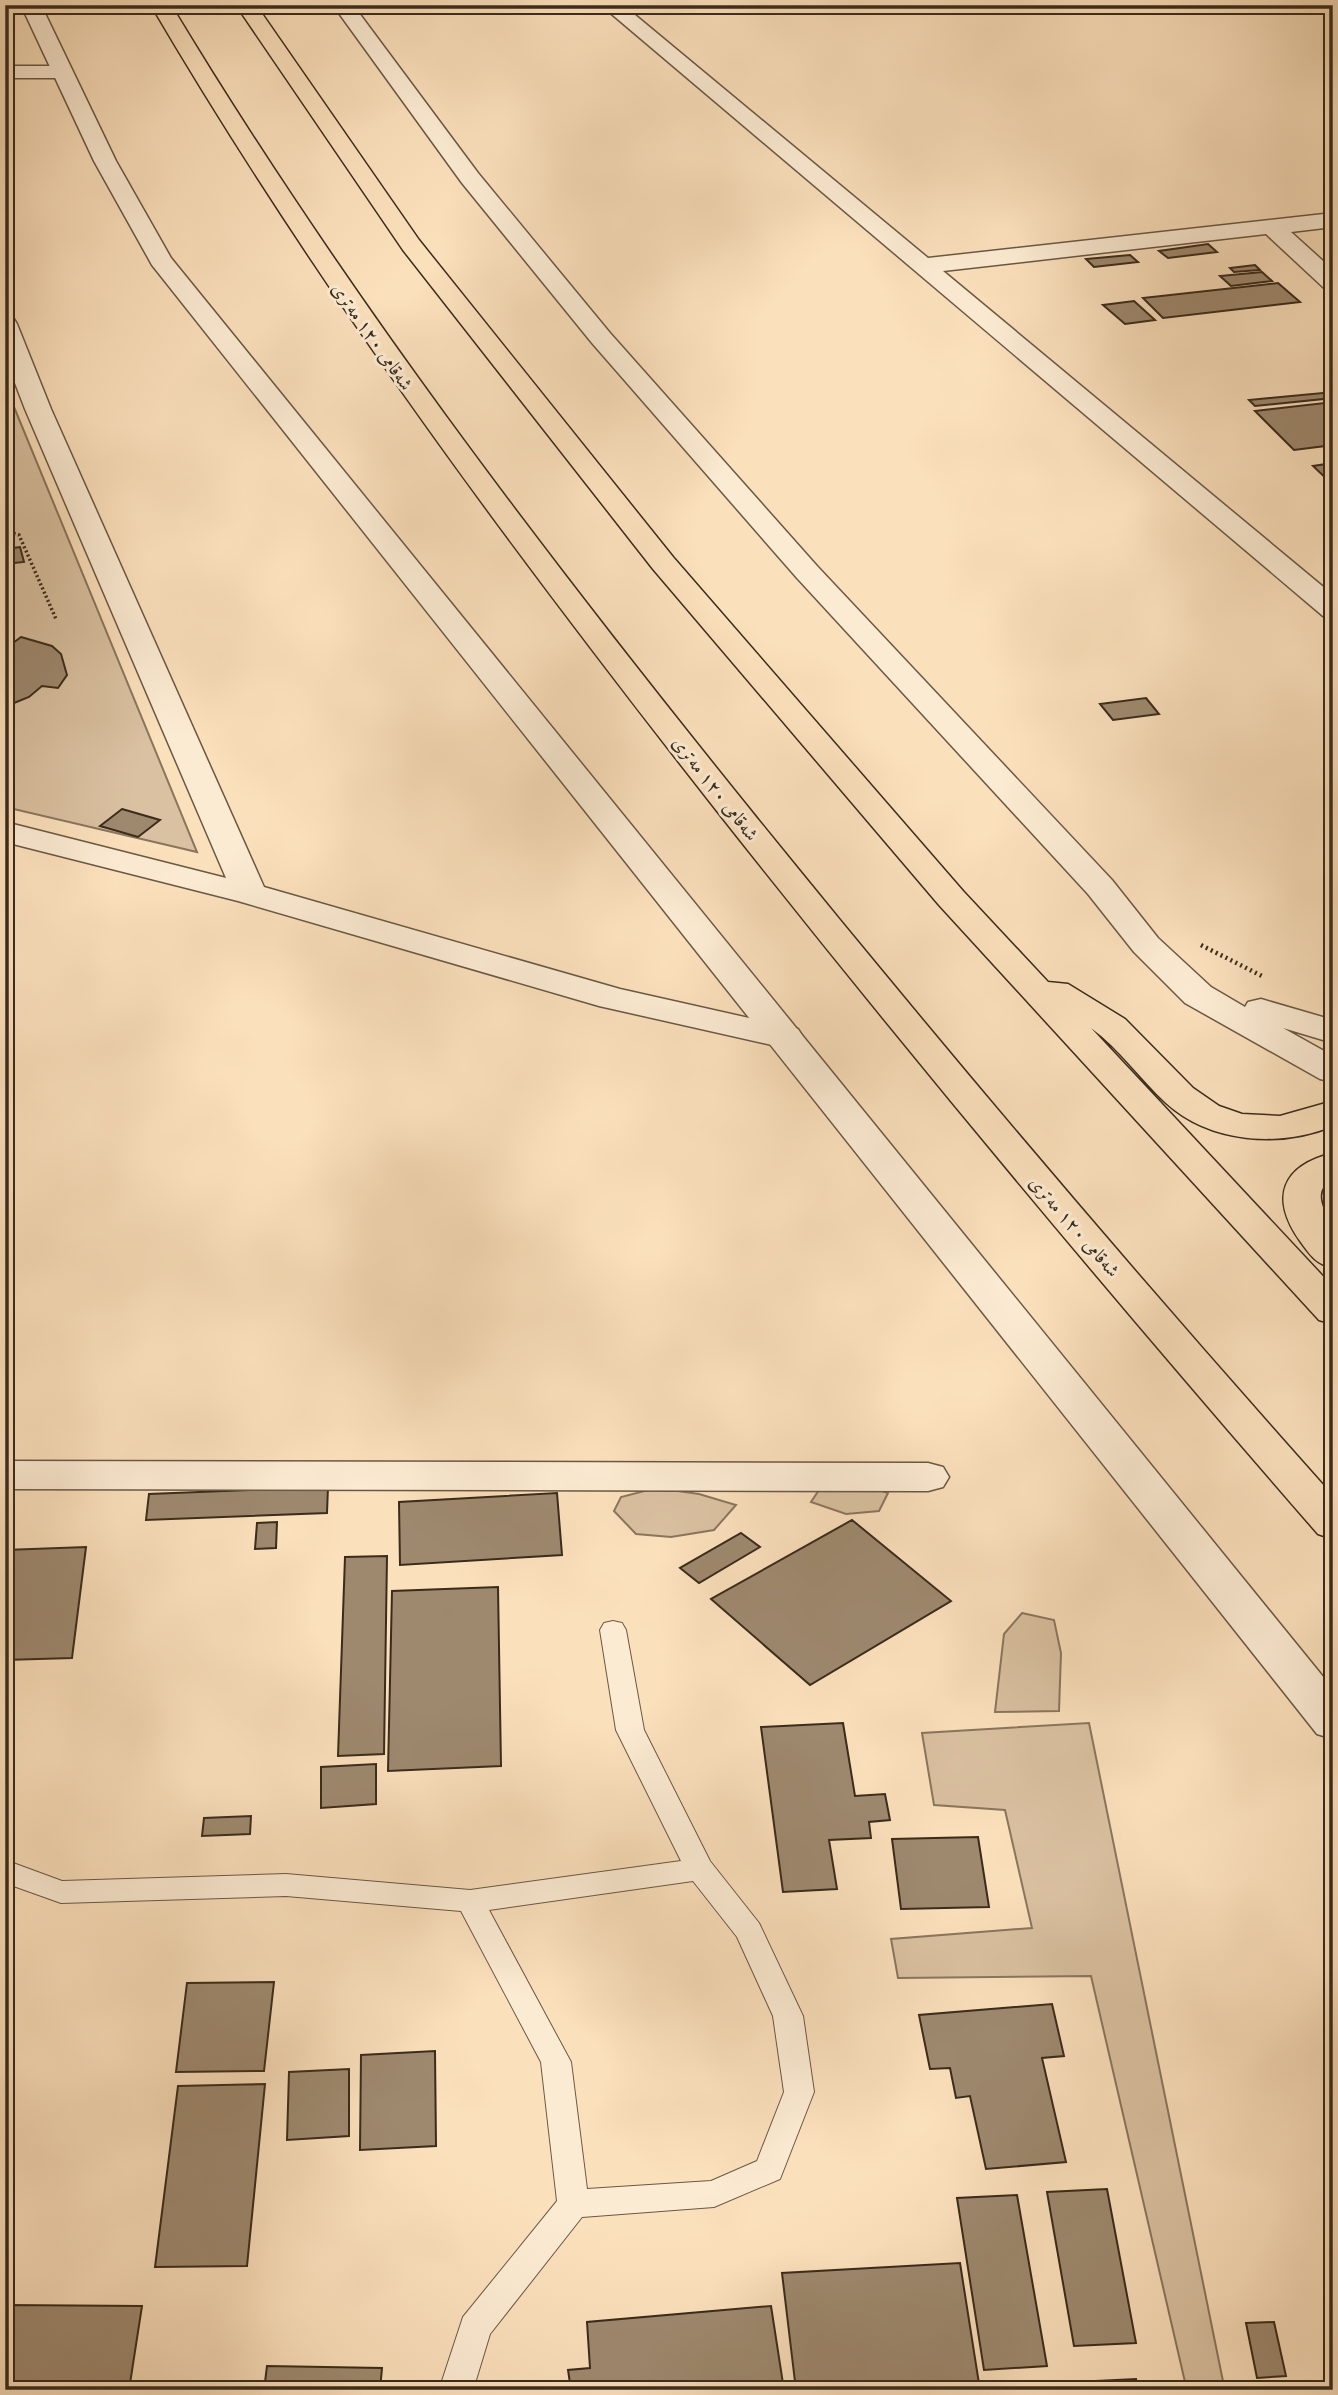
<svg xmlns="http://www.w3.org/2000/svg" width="1338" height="2395" font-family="'IM FELL French Canon',Amiri,serif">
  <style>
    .green { fill: #dac1a1; stroke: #8a765e; stroke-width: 2 }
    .building { fill: #9e896f; stroke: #3a2b1b; stroke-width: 2 }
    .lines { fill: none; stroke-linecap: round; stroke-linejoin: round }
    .service-casing { stroke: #6a5843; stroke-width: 2 }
    .minor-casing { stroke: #6a5843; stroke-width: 3 }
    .tertiary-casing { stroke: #6a5843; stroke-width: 3 }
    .motorway-casing { stroke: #3a2b1b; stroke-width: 3 }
    .path-far1 { stroke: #3a2b1b; stroke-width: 3.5; stroke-dasharray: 2 2.5; stroke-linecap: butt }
    .path { stroke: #3a2b1b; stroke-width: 4.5; stroke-dasharray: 2 3.5; stroke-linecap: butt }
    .service { fill: #fcebd3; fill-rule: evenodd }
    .minor { fill: #fcebd3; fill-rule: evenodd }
    .tertiary { fill: #fcebd3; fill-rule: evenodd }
    .motorway { fill: #fbe0bc; fill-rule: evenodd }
    .labels { text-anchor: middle; stroke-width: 6; stroke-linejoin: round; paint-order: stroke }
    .street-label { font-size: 19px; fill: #3a2b1b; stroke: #fcebd3 }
  </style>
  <rect width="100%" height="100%" fill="#fbe0bc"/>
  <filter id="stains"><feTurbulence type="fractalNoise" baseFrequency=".00286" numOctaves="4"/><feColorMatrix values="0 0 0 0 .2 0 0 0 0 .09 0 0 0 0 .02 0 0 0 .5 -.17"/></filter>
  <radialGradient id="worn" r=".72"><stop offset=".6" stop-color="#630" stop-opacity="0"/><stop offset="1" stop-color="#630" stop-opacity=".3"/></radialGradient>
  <g class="green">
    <polygon points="5,385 197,852 5,807"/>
    <polygon points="823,1484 864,1485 888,1493 879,1511 846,1514 811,1502"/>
    <polygon points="656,1488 699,1494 736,1505 714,1530 671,1537 636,1534 614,1511 621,1497"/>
    <polygon points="1022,1613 1054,1620 1061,1653 1059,1711 995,1712 1004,1634"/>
    <polygon points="1089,1723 1224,2386 1185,2382 1091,1976 898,1978 891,1939 1032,1928 1005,1810 934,1805 922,1733"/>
  </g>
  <g class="building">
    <polygon points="1208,244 1217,252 1168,258 1159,251"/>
    <polygon points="1130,255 1138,262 1094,267 1086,259"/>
    <polygon points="1255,265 1260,270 1234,272 1230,268"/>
    <polygon points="1262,272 1272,281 1231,286 1220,276"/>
    <polygon points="1278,283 1300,302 1163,318 1143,298"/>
    <polygon points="1134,301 1155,320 1125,324 1103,305"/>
    <polygon points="1333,392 1333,398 1255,406 1249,400"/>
    <polygon points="1333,402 1333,445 1294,450 1255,411"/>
    <polygon points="1333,463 1333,485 1313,466"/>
    <polygon points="20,547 24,562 5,564 5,549"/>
    <polygon points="21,637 52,646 61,654 67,675 58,688 42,686 29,697 9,705 5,702 5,649"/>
    <polygon points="1146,698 1159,714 1113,720 1100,704"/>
    <polygon points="122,809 160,820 138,837 100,826"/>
    <polygon points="328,1487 327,1513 146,1520 149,1494"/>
    <polygon points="557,1493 562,1555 400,1565 399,1502"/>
    <polygon points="852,1520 951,1601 810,1685 711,1599"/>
    <polygon points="277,1522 276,1548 255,1549 257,1523"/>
    <polygon points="741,1533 760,1547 699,1583 680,1568"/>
    <polygon points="86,1547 72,1658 5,1660 5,1550"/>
    <polygon points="387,1556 384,1754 338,1756 345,1557"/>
    <polygon points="498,1587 501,1766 388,1771 392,1591"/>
    <polygon points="843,1723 855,1796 885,1794 890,1820 869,1822 871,1838 829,1840 837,1889 783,1892 761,1727"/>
    <polygon points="376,1764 376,1804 321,1808 321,1767"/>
    <polygon points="251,1816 250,1834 202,1836 204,1818"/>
    <polygon points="978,1837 989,1907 901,1909 892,1839"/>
    <polygon points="274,1982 264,2071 176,2072 187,1983"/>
    <polygon points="1052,2004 1064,2056 1042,2058 1066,2162 986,2169 970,2096 956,2098 950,2068 930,2069 919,2015"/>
    <polygon points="435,2051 436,2146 360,2150 361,2055"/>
    <polygon points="349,2069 349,2136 287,2140 289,2072"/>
    <polygon points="265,2084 247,2266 155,2267 178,2086"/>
    <polygon points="1107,2189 1136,2343 1074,2346 1047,2192"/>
    <polygon points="1017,2195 1047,2366 984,2370 957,2198"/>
    <polygon points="960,2263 980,2390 796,2390 782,2273"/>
    <polygon points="5,2305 142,2306 129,2390 5,2390"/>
    <polygon points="771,2306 784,2390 571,2390 568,2370 590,2368 587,2322"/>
    <polygon points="1274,2322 1286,2376 1257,2378 1246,2323"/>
    <polygon points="267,2366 382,2368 380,2390 264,2390"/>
    <polygon points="1136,2379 1138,2390 1014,2390 1013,2385"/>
  </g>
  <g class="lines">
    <g class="service-casing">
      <path id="service" d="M613,1621L622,1623L626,1630L644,1730L710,1861L759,1923L803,2016L814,2092L780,2179L714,2207L582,2217L490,2334L473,2390H439L463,2317L557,2201L541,2062L461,1911L286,1896L61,1903L5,1883V1860L62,1881L286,1874L470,1890L681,1861L616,1730L600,1630L604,1623ZM693,1881L737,1937L773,2016L784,2092L757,2161L711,2181L587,2189L571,2062L489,1910Z"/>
    </g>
    <g class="minor-casing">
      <g id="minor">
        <polygon points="601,5 623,5 928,258 1333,213 1333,227 1291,232 1333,270 1333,290 1324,288 1266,234 943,271 1333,595 1333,619 1323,616"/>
        <polygon points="5,66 61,66 72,72 61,78 5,78"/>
        <polygon points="5,317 14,319 17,324 51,409 264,887 620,989 798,1029 803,1037 798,1045 785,1048 599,1006 238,901 5,842 5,822 226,878 25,409 5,357"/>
        <polygon points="5,1461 928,1463 943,1467 949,1477 943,1487 928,1491 5,1489"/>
      </g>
    </g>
    <g class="tertiary-casing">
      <g id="tertiary">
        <polygon points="21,5 41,5 116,161 171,258 1333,1689 1333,1739 1317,1734 152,265 94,161"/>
        <polygon points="333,5 353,5 478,173 610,333 817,566 1112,880 1158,938 1211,987 1245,1007 1248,1002 1261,999 1333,1020 1333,1043 1283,1028 1333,1056 1333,1082 1320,1079 1185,1003 1134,952 1088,894 797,578 592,343 462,183"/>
      </g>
    </g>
    <g class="motorway-casing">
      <g id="motorway">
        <path d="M151,5H171C342,289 541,550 748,807C938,1042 1132,1271 1333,1496V1539L1318,1534C1115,1301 916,1063 724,820C518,558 320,293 151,5Z"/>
        <path d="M236,5H256L419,240L673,557L963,891L1048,982L1068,984L1125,1019L1193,1088L1219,1106L1242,1114L1280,1116L1333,1101V1126C1279,1148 1210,1143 1166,1103C1140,1079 1120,1049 1091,1028L1333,1287V1324L1319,1320L939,905L653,569L403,250Z"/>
        <path d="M1333,1153V1178C1307,1194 1330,1214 1333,1234C1334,1245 1333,1257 1333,1268C1316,1264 1310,1255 1300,1241C1270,1198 1281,1166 1333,1153Z"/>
      </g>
    </g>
    <polyline class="path-far1" points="5,531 19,535 56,619"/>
    <polyline class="path" points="1201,945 1262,976"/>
    <use href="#service" class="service"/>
    <use href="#minor" class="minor"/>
    <use href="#tertiary" class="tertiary"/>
    <use href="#motorway" class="motorway"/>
  </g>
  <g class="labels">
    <g class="street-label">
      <text transform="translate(373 336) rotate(55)" y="7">شەقامی ١٢٠ مەتری</text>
      <text transform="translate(716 788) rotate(52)" y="7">شەقامی ١٢٠ مەتری</text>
      <text transform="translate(1075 1226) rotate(49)" y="7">شەقامی ١٢٠ مەتری</text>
    </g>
  </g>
  <rect width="1338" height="2395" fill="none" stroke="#fbe0bc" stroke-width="28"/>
  <rect x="7" y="7" width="1324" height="2381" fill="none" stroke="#3a2b1b" stroke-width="3.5"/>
  <rect x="14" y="14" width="1310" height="2367" fill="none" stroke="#3a2b1b" stroke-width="2"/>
  <rect width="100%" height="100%" filter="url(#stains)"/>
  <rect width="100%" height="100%" fill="url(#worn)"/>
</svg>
